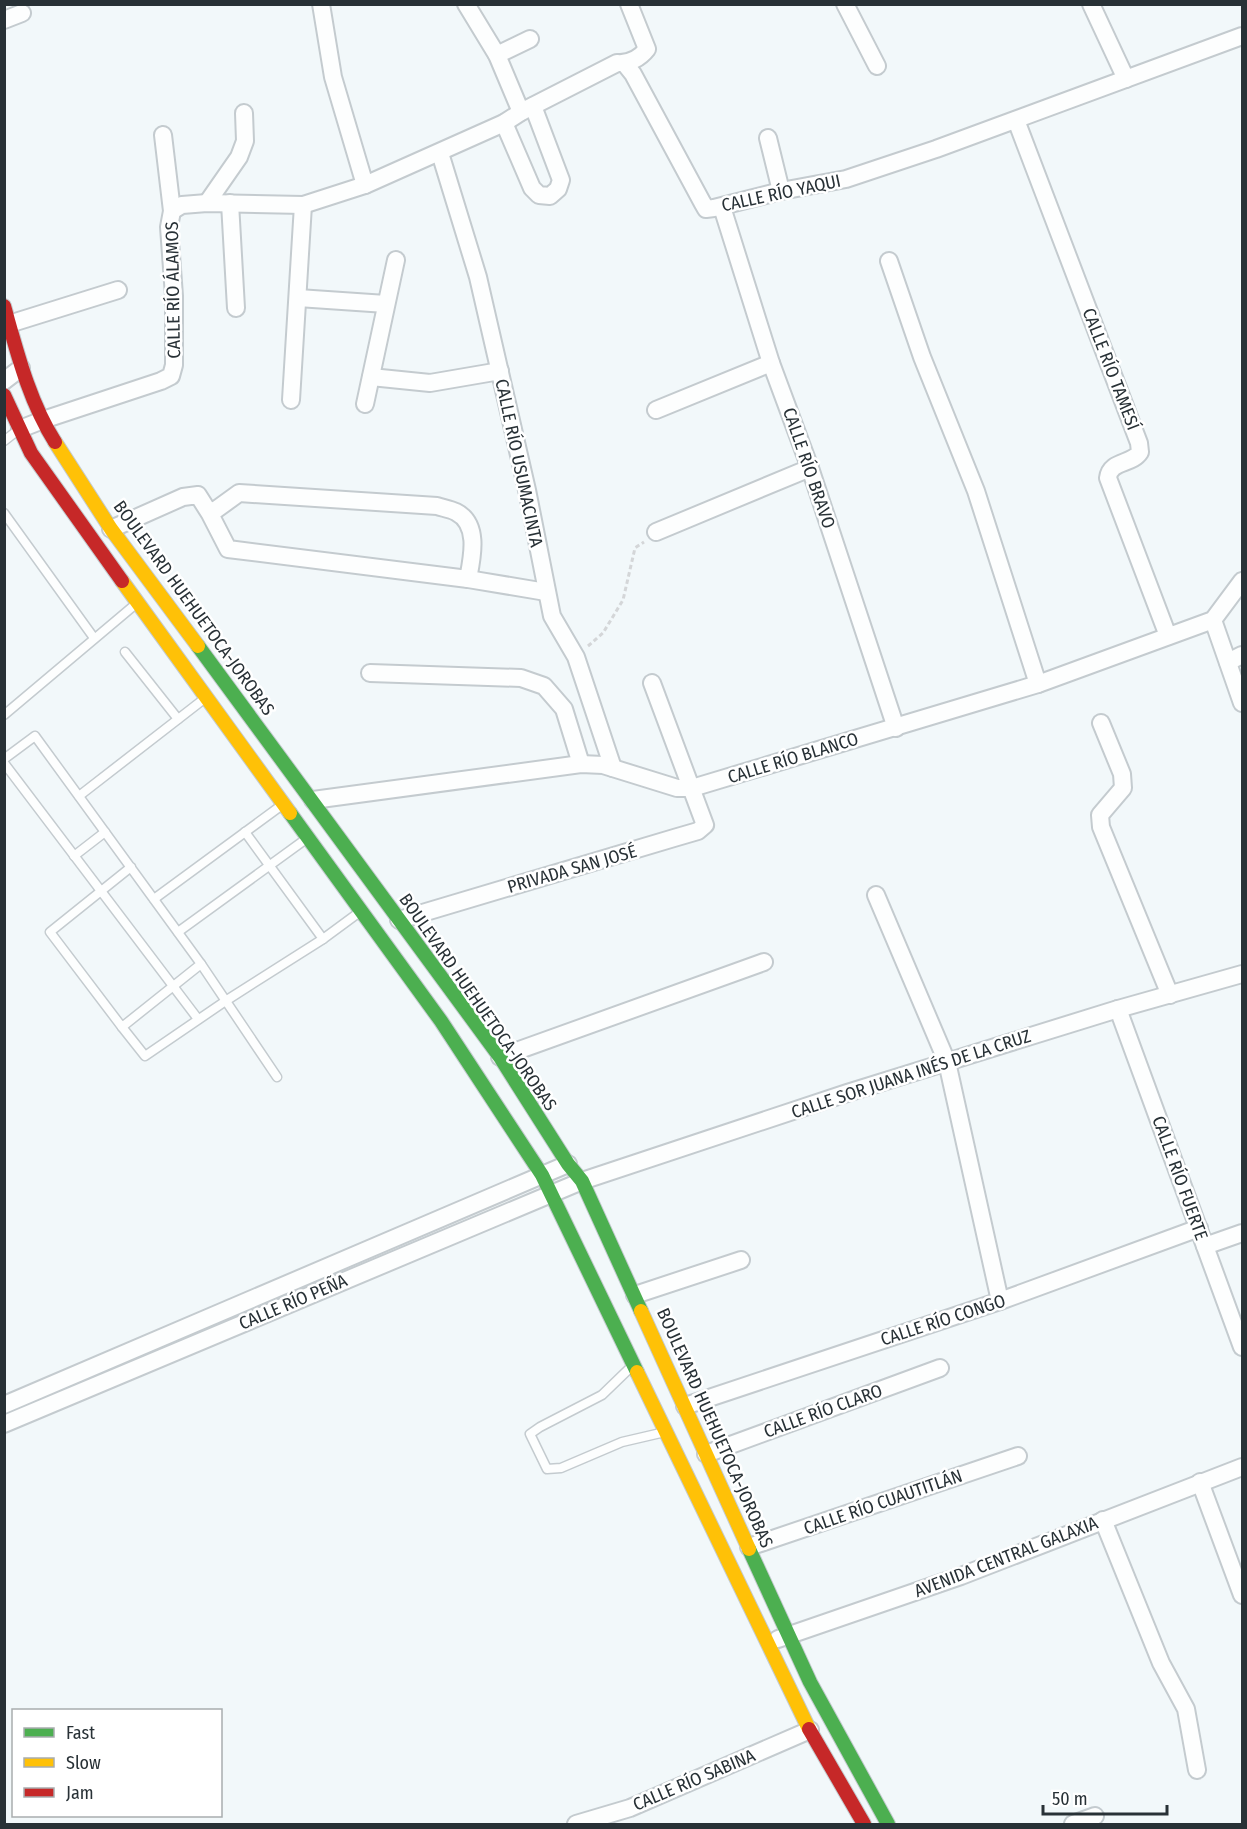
<svg xmlns="http://www.w3.org/2000/svg" width="1247" height="1829" font-family="'Fira Sans Condensed',sans-serif">
  <style>
    .lines { fill: none; stroke-linecap: round; stroke-linejoin: round }
    .lane-casing { stroke: #c4cbcf; stroke-width: 11 }
    .street-casing { stroke: #c4cbcf; stroke-width: 20 }
    .fast-casing { stroke: #c4cbcf; stroke-width: 16 }
    .slow-casing { stroke: #c4cbcf; stroke-width: 16 }
    .jam-casing { stroke: #c4cbcf; stroke-width: 16 }
    .path { stroke: #d4d6d8; stroke-width: 3; stroke-dasharray: 4.5 3; stroke-linecap: butt }
    .lane { stroke: #fdfefe; stroke-width: 8 }
    .street { stroke: #fdfefe; stroke-width: 16 }
    .fast { stroke: #4caf50; stroke-width: 14 }
    .slow { stroke: #ffc107; stroke-width: 14 }
    .jam { stroke: #c62828; stroke-width: 14 }
    .labels { text-anchor: middle; stroke-width: 5; stroke-linejoin: round; paint-order: stroke }
    .street-label { font-size: 18px; fill: #283136; stroke: #fff }
  </style>
  <rect width="100%" height="100%" fill="#f2f8fa"/>
  <g class="lines">
    <g class="lane-casing">
      <g id="lane">
        <polyline points="4,441 18,430"/>
        <polyline points="4,513 94,638"/>
        <polyline points="125,652 178,719"/>
        <polyline points="4,715 137,603"/>
        <polyline points="4,759 35,736 201,964 122,1027 50,932 131,867"/>
        <polyline points="4,763 198,1019"/>
        <polyline points="79,796 204,699"/>
        <polyline points="74,856 105,832"/>
        <polyline points="154,899 282,805"/>
        <polyline points="178,932 306,839"/>
        <polyline points="323,939 361,911"/>
        <polyline points="201,964 277,1077"/>
        <polyline points="122,1027 145,1056 227,1000 323,939 245,832"/>
        <polyline points="632,1366 602,1395 540,1427 530,1434 547,1469 561,1468 622,1442 665,1432"/>
      </g>
    </g>
    <g class="street-casing">
      <g id="street">
        <polyline points="321,4 333,77 365,185"/>
        <polyline points="466,4 497,55 521,112"/>
        <polyline points="845,4 877,66"/>
        <polyline points="1091,4 1126,79"/>
        <polyline points="4,20 22,13"/>
        <polyline points="497,55 530,39"/>
        <polyline points="625,64 633,74 702,202 706,209 714,208 781,191 846,179 936,149 1242,36"/>
        <path d="M1016,120L1139,443L1140,452C1132,465 1110,460 1108,478L1168,636"/>
        <polyline points="504,123 532,188 539,195 550,196 558,189 561,180 533,106"/>
        <polyline points="768,138 781,191"/>
        <polyline points="440,153 478,277 527,490 552,616 576,657 613,768"/>
        <polyline points="207,203 239,157 245,141 244,113"/>
        <polyline points="230,203 236,308"/>
        <polyline points="722,207 771,363 810,468 896,728"/>
        <path d="M172,211L182,205L207,203L303,205L365,185L504,123L521,112L617,63C629,64 640,58 647,49L629,4"/>
        <polyline points="889,261 922,357 976,491 1038,684"/>
        <polyline points="298,298 386,304"/>
        <polyline points="9,324 118,290"/>
        <polyline points="371,377 430,383 500,371"/>
        <polyline points="4,381 21,368"/>
        <polyline points="291,400 303,205"/>
        <polyline points="365,404 396,260"/>
        <polyline points="656,410 771,363"/>
        <polyline points="20,429 43,420 161,381 171,376 174,365 174,296 169,227 172,211 163,135"/>
        <path d="M111,529L183,497L198,495L210,514L228,549L468,579C472,558 480,524 456,512C450,509 443,508 437,506L239,493L210,514"/>
        <polyline points="656,532 810,468"/>
        <polyline points="468,579 546,592"/>
        <polyline points="1213,620 1242,703"/>
        <polyline points="1228,662 1242,655"/>
        <polyline points="370,673 521,678 544,686 564,709 581,764"/>
        <polyline points="1101,723 1122,774 1123,788 1100,815 1101,827 1170,995"/>
        <polyline points="313,800 581,764 603,765 677,788 692,788 1038,684 1213,620 1242,581"/>
        <polyline points="876,895 947,1062 1000,1301"/>
        <polyline points="399,920 674,838 698,831 705,825 652,683"/>
        <polyline points="1118,1009 1242,1347"/>
        <polyline points="500,1057 764,962"/>
        <polyline points="1205,1246 1242,1233"/>
        <polyline points="635,1295 741,1260"/>
        <polyline points="4,1405 568,1164"/>
        <polyline points="685,1406 1000,1301 1199,1228"/>
        <polyline points="4,1424 582,1181 847,1093 1118,1009 1242,974"/>
        <polyline points="706,1454 940,1368"/>
        <polyline points="1200,1482 1242,1595"/>
        <polyline points="1103,1520 1161,1663 1186,1709 1197,1770"/>
        <polyline points="749,1547 1018,1456"/>
        <polyline points="778,1639 961,1576 1242,1467"/>
        <polyline points="576,1824 630,1808 810,1730"/>
        <polyline points="1073,1824 1095,1816"/>
      </g>
    </g>
    <g class="fast-casing">
      <g id="fast">
        <polyline points="198,646 500,1057 568,1164 582,1181 641,1311"/>
        <polyline points="290,813 441,1021 542,1175 637,1372"/>
        <polyline points="749,1549 810,1682 888,1824"/>
      </g>
    </g>
    <g class="slow-casing">
      <g id="slow">
        <polyline points="55,442 111,529 198,646"/>
        <polyline points="122,581 290,813"/>
        <polyline points="641,1311 749,1549"/>
        <polyline points="637,1372 809,1729"/>
      </g>
    </g>
    <g class="jam-casing">
      <g id="jam">
        <path d="M4,306C17,352 29,401 55,442"/>
        <polyline points="4,395 31,453 122,581"/>
        <polyline points="809,1729 864,1824"/>
      </g>
    </g>
    <polyline class="path" points="588,646 603,633 623,600 635,548 644,542"/>
    <use href="#lane" class="lane"/>
    <use href="#street" class="street"/>
    <use href="#fast" class="fast"/>
    <use href="#slow" class="slow"/>
    <use href="#jam" class="jam"/>
  </g>
  <g class="labels">
    <g class="street-label">
      <text transform="translate(781 193) rotate(-12)" y="6">CALLE RÍO YAQUI</text>
      <text transform="translate(173 290) rotate(-91)" y="6">CALLE RÍO ÁLAMOS</text>
      <text transform="translate(1111 369) rotate(69)" y="6">CALLE RÍO TAMESÍ</text>
      <text transform="translate(519 463) rotate(78)" y="6">CALLE RÍO USUMACINTA</text>
      <text transform="translate(809 468) rotate(71)" y="6">CALLE RÍO BRAVO</text>
      <text transform="translate(194 608) rotate(54)" y="6">BOULEVARD HUEHUETOCA-JOROBAS</text>
      <text transform="translate(793 758) rotate(-17)" y="6">CALLE RÍO BLANCO</text>
      <text transform="translate(572 869) rotate(-16)" y="6">PRIVADA SAN JOSÉ</text>
      <text transform="translate(478 1002) rotate(55)" y="6">BOULEVARD HUEHUETOCA-JOROBAS</text>
      <text transform="translate(911 1074) rotate(-18)" y="6">CALLE SOR JUANA INÉS DE LA CRUZ</text>
      <text transform="translate(1180 1178) rotate(70)" y="6">CALLE RÍO FUERTE</text>
      <text transform="translate(293 1302) rotate(-23)" y="6">CALLE RÍO PEÑA</text>
      <text transform="translate(943 1320) rotate(-18)" y="6">CALLE RÍO CONGO</text>
      <text transform="translate(823 1411) rotate(-20)" y="6">CALLE RÍO CLARO</text>
      <text transform="translate(715 1428) rotate(66)" y="6">BOULEVARD HUEHUETOCA-JOROBAS</text>
      <text transform="translate(883 1502) rotate(-19)" y="6">CALLE RÍO CUAUTITLÁN</text>
      <text transform="translate(1006 1557) rotate(-21)" y="6">AVENIDA CENTRAL GALAXIA</text>
      <text transform="translate(694 1780) rotate(-23)" y="6">CALLE RÍO SABINA</text>
    </g>
  </g>
  <rect width="1247" height="1829" fill="none" stroke="#283136" stroke-width="12"/>
  <rect x="12" y="1709" width="210" height="108" fill="#ffffff" stroke="#a9adaf" stroke-width="1.5"/>
  <rect x="24" y="1728" width="30" height="9" fill="#4caf50" stroke="#a9adaf" stroke-width="1.5"/>
  <text x="66" y="1739" font-size="18" fill="#283136">Fast</text>
  <rect x="24" y="1758" width="30" height="9" fill="#ffc107" stroke="#a9adaf" stroke-width="1.5"/>
  <text x="66" y="1769" font-size="18" fill="#283136">Slow</text>
  <rect x="24" y="1788" width="30" height="9" fill="#c62828" stroke="#a9adaf" stroke-width="1.5"/>
  <text x="66" y="1799" font-size="18" fill="#283136">Jam</text>
  <path d="M1043 1805v9h124v-9" fill="none" stroke="#283136" stroke-width="3"/>
  <text x="1052" y="1805" font-size="18" fill="#283136" stroke="#ffffff" stroke-width="4.5" paint-order="stroke">50 m</text>
</svg>
